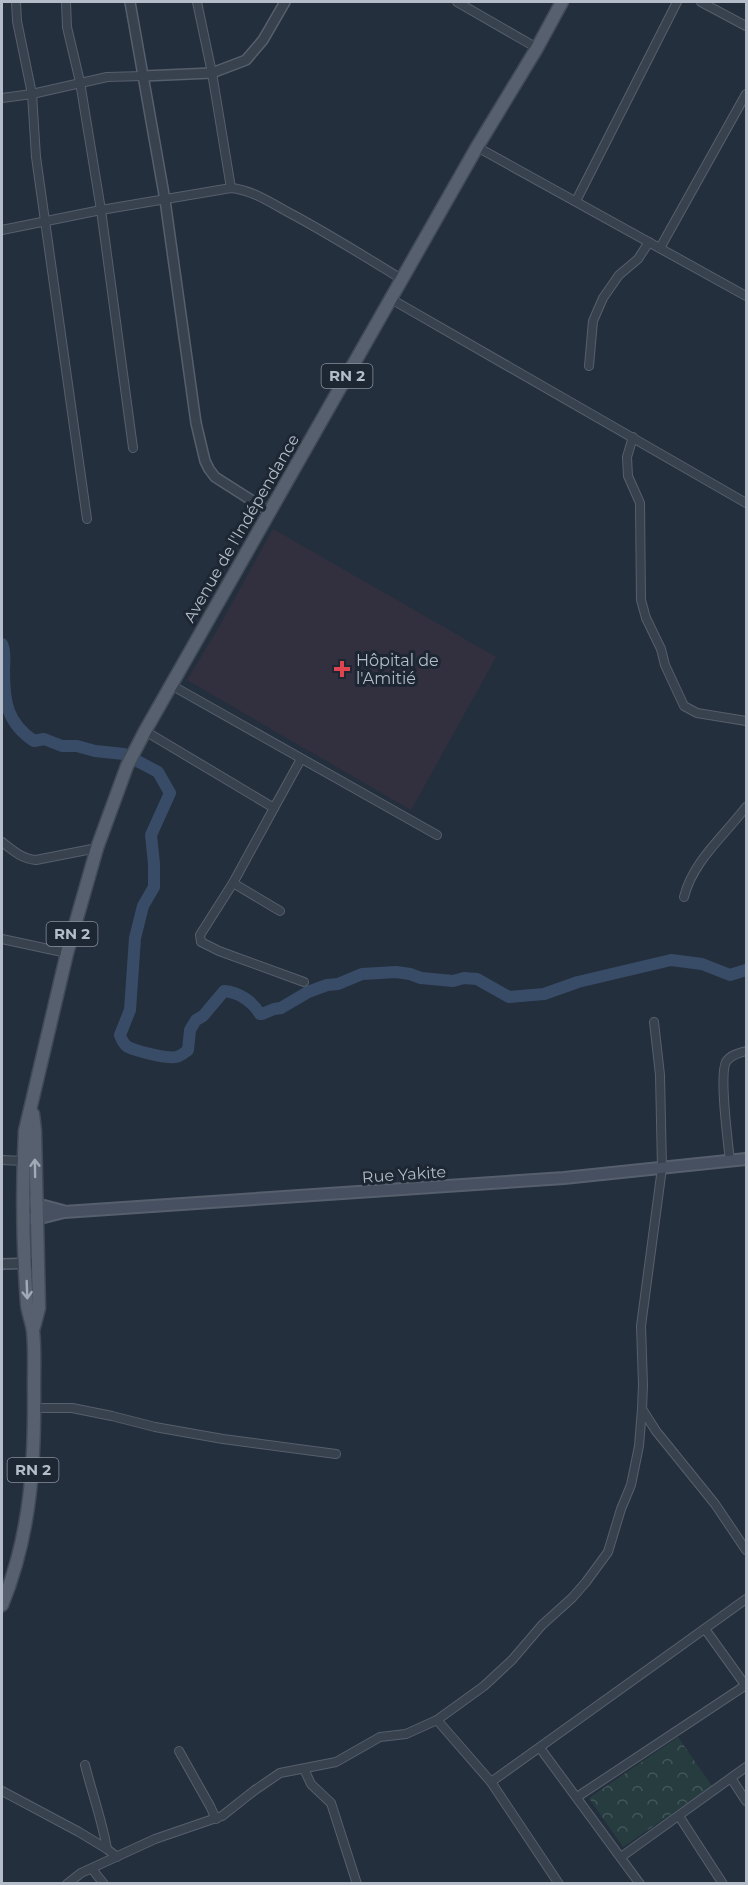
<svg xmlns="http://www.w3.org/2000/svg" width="748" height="1885" font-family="Montserrat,sans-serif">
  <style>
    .medical { fill: #32303f }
    .park { fill: url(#park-crowns) }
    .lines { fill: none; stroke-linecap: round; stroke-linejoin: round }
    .river { stroke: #394c67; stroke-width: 12 }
    .minor-casing { stroke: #565f6c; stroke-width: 10 }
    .tertiary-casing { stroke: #565f6c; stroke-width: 12 }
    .secondary-casing { stroke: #565f6c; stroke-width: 14 }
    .primary-casing { stroke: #414a57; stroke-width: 15 }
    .minor { stroke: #38414e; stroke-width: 8 }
    .tertiary { stroke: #38414e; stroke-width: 9 }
    .secondary { stroke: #465061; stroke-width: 10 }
    .primary { stroke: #56606e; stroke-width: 12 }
    .oneway { stroke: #a1aab7 }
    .health-dot { fill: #e0444e; stroke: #1d2633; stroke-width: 2 }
    .labels { text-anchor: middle; stroke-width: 6; stroke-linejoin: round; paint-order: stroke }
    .shield { fill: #1d2633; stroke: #878f9c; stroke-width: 1.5 }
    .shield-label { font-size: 15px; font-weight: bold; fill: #b4bcc9 }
    .street-label { font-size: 16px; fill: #b4bcc9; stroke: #1d2633 }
    .poi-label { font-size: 16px; fill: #b4bcc9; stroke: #1d2633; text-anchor: start }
  </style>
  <defs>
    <pattern id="park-crowns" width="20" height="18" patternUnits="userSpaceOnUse" patternTransform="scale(1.5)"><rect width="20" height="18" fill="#263c3f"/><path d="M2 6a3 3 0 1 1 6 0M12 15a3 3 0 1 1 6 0" fill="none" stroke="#435659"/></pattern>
  </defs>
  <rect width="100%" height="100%" fill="#242f3e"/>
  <polygon class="medical" points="273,529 496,657 411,810 187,680 219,627"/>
  <polygon class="park" points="678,1737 712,1786 623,1847 589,1798"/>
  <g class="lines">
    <path class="river" d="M2,644C6,652 4,662 4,671C4,702 7,723 34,741L44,739L62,746H77L95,751L124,754L158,772L170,793L151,835L154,864V887L143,906L135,938L130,1010L120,1035C122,1040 123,1044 128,1047C136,1051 167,1059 176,1057C181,1056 184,1053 188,1050L190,1030L196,1020L203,1016L224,991C239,992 253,1002 260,1014H262L274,1009L281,1008L308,992L327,985L338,984L362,974L396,972L410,974L421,978L453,981L464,978L477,979L509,997L544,994L578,982L671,960L702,964L730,975L746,970"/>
    <g class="minor-casing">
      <g id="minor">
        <polyline points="16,2 17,21 32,94 36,157 87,519"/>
        <polyline points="66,2 67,27 80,82 101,210 133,448"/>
        <polyline points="197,2 212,73 231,188"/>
        <polyline points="457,2 537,48"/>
        <polyline points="701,2 746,26"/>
        <polyline points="2,98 32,94 107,77 143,76"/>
        <polyline points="477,147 746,296"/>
        <polyline points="576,201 677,2"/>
        <path d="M2,230L101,210L231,188C251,190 268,201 286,211C326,232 364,256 403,280"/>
        <polyline points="660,248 746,94"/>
        <polyline points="391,299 746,503"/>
        <polyline points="589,366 593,321 603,298 619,275 638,259 649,242"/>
        <polyline points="633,437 627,457 628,476 640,503 641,600 646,618 661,649 665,665 684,706 697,713 746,721"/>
        <polyline points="171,685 437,835"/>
        <polyline points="145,731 274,808 233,883 200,935 201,942 219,951 304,982"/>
        <polyline points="274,808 301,759"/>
        <path d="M2,842C12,850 22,859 36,860L97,848"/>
        <polyline points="233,883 280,911"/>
        <path d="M684,897C693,861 724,836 746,807"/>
        <polyline points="2,939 67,953"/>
        <polyline points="2,1160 23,1161"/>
        <path d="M730,1161C728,1142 719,1075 726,1062C730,1055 739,1053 746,1051"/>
        <polyline points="34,1408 72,1408 112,1416 155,1427 223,1439 336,1454"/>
        <polyline points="642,1409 656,1431 715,1504 746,1550"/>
        <polyline points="705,1629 746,1686"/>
        <polyline points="437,1720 491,1782 559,1884"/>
        <polyline points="540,1748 640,1884"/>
        <polyline points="179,1751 210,1806 216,1819"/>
        <path d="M85,1765C92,1793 102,1820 107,1849"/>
        <polyline points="304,1769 311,1784 331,1803 357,1884"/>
        <polyline points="731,1778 746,1801"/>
        <polyline points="491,1782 746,1599"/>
        <polyline points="2,1791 79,1832 107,1849 117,1857"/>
        <polyline points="577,1797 746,1685"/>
        <polyline points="679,1816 723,1884"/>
        <polyline points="621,1857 746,1767"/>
        <polyline points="92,1869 104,1884"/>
        <polyline points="67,1884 81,1873 155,1839 222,1816 255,1790 280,1773 336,1762 380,1737 406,1734 437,1720 484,1686 512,1660 542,1625 572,1598 586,1582 608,1552 621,1509 631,1485 639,1446 642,1409 643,1385 641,1326 662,1168 660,1075 654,1022"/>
      </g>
    </g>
    <g class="tertiary-casing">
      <g id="tertiary">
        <polyline points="130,2 165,200 196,423 205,461 209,469 215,477 270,512"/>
        <polyline points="143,76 212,73 246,60 263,40 285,2"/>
        <polyline points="2,1264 37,1263"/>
      </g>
    </g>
    <g class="secondary-casing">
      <g id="secondary">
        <polyline points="29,1202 63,1211"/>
        <polyline points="25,1219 36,1219 64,1212 564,1178 746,1159"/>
      </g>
    </g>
    <g class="primary-casing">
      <g id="primary">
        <polyline points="33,1114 35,1131 39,1308 34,1327"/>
        <path d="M2,1605C31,1534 35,1462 34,1386C34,1368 35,1349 33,1331C32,1322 28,1314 27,1304C23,1249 22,1187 25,1131L67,953L97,848L127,766L145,731L477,147L537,48L562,2"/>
      </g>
    </g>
    <use href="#minor" class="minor"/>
    <use href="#tertiary" class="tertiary"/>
    <use href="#secondary" class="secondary"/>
    <use href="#primary" class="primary"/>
  </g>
  <defs><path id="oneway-shaft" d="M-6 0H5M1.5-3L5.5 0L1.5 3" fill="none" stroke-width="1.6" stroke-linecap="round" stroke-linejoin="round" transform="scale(1.5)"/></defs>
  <g class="oneway">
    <use href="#oneway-shaft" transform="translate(35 1168) rotate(-91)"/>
    <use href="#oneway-shaft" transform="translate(27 1290) rotate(88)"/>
  </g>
  <path class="health-dot" d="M339 660h6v6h6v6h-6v6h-6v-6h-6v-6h6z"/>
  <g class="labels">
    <g class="shield">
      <rect x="321.5" y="364" width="51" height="24" rx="4.5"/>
      <rect x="46.5" y="922" width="51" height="24" rx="4.5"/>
      <rect x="7.5" y="1458" width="51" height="24" rx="4.5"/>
    </g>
    <g class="shield-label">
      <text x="347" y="381">RN 2</text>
      <text x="72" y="939">RN 2</text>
      <text x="33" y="1475">RN 2</text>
    </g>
    <g class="street-label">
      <text transform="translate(241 528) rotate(-60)" y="6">Avenue de l'Indépendance</text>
      <text transform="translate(404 1174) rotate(-4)" y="6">Rue Yakite</text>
    </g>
    <g class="poi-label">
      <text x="356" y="666">Hôpital de<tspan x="356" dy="18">l'Amitié</tspan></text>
    </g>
  </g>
  <rect width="748" height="1885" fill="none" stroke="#b4bcc9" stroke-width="6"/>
</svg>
